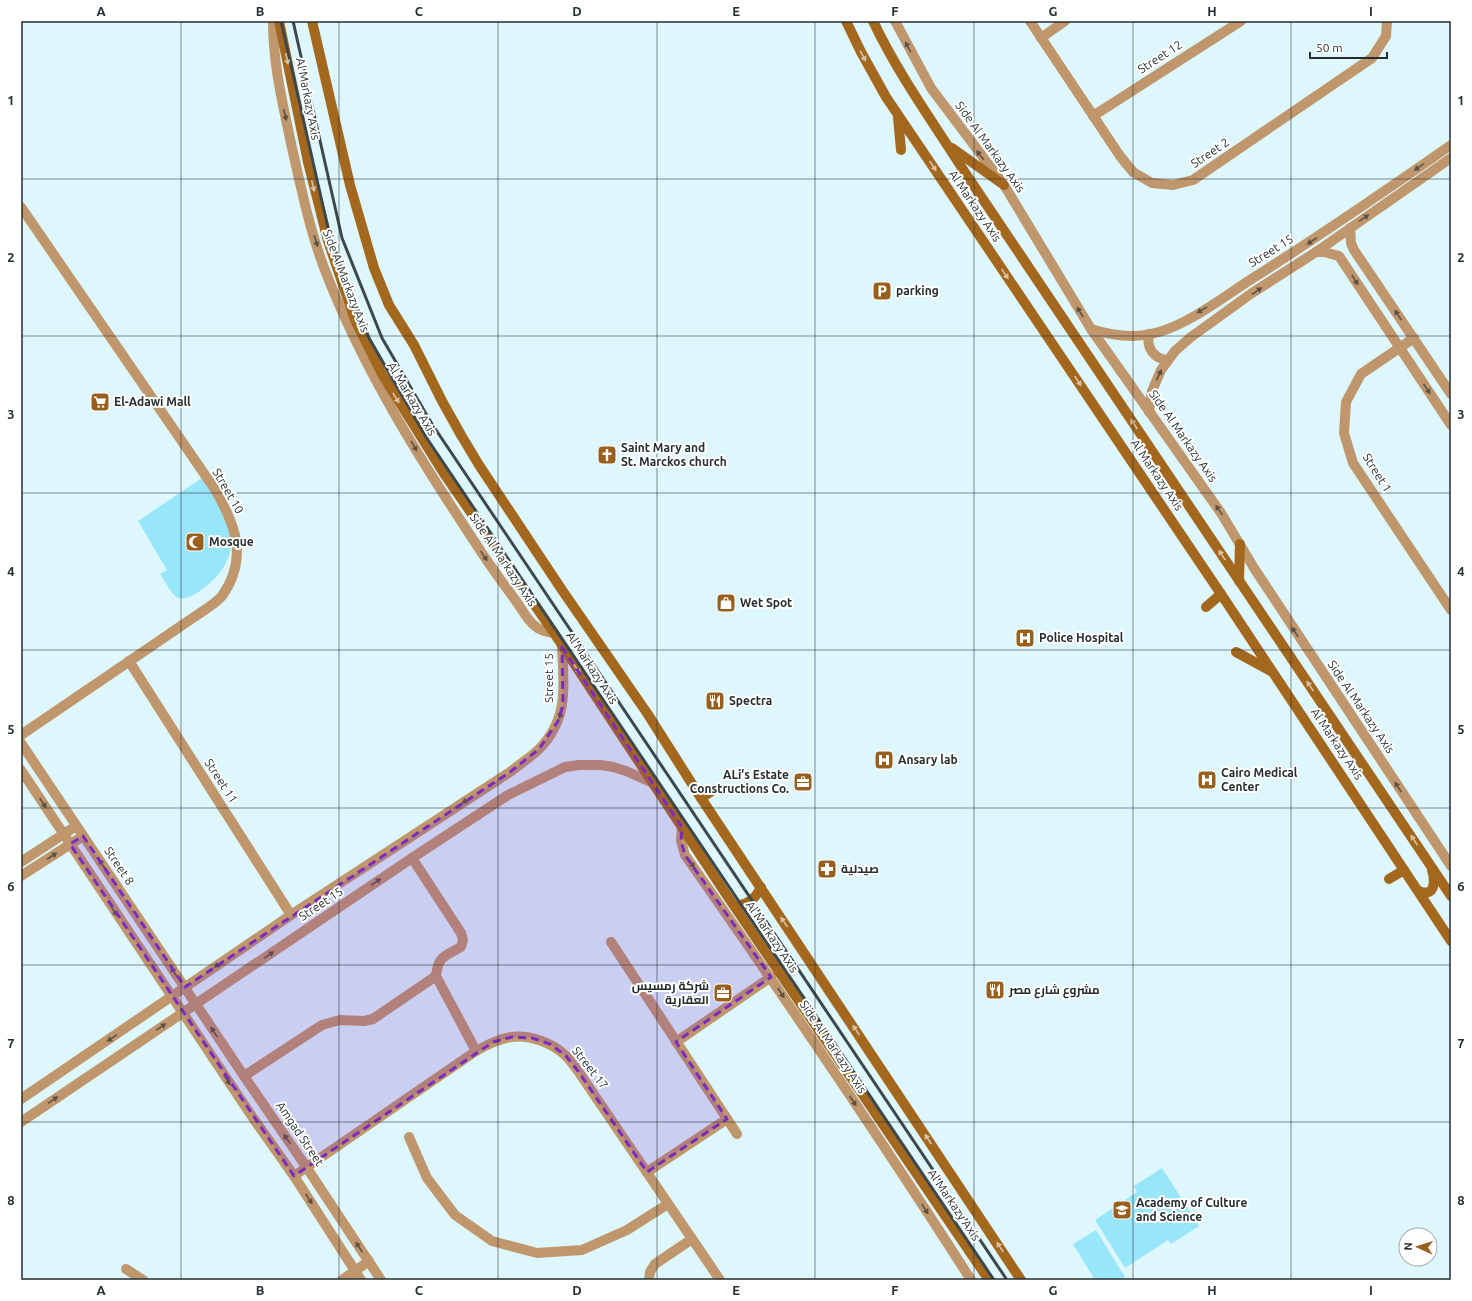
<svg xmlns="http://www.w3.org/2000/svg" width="1472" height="1301" font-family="Ubuntu,Cairo,sans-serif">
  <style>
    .green { fill: #98e6f9 }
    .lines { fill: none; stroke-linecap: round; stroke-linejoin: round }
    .minor { stroke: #c0966c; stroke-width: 10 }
    .tertiary { stroke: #c0966c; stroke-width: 10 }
    .secondary { stroke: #a4671e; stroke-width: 10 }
    .rail { stroke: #3d484b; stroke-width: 3 }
    .oneway { fill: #5b5245 }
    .oneway2 { fill: #dbc2a5 }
    .marked { fill: #7b2cbf; fill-opacity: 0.2; stroke: #7b2cbf; stroke-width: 3; stroke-dasharray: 8 5; stroke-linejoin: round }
    .grid { fill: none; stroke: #252e30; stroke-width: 1; stroke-opacity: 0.55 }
    .labels { text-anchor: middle; stroke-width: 4; stroke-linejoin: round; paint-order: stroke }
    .street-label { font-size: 12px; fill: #252e30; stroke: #fff }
    .poi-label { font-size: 12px; font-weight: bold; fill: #252e30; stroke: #fff; text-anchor: start }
    .neatline { fill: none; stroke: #252e30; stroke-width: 1.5 }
    .grid-label { font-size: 13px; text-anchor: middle; font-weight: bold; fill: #252e30 }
  </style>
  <rect width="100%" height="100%" fill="#def7fd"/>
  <g class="green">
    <path d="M205,476C216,497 234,520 232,544C231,552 226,564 222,570C215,579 192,602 179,598C173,597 164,580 160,574L167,570L138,521Z"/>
    <polygon points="1162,1168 1199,1226 1171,1244 1168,1240 1125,1268 1095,1220 1137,1192 1134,1186"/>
    <polygon points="1096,1230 1125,1277 1120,1280 1095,1280 1073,1244"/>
  </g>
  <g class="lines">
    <g class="minor">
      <path d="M273,21C273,65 283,105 292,148C301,187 309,227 323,265C361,366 419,458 478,547C490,566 503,583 516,601C522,609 527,620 535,626C540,631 547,632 554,633"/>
      <polyline points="1030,21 1120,156 1133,172 1152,183 1173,185 1193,180 1372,58 1386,36 1387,21"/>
      <polyline points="1041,38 1065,21"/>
      <polyline points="1093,116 1241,21"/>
      <path d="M21,207L214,488C235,523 249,558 222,596C217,602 209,607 203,611L21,735"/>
      <polyline points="1350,228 1351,243 1354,250 1451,394"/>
      <polyline points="1316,252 1324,252 1339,256 1451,425"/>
      <path d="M1091,329C1113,336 1136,339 1159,332C1190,323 1222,298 1250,280C1318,237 1385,191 1451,145"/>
      <path d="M1149,334C1146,348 1154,359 1168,360"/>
      <polyline points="1414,338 1361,374 1346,402 1344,433 1353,463 1451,610"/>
      <polyline points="1149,412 1152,391 1161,370 1175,351 1191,337 1252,293 1316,252 1451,158"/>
      <polyline points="129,661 291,915"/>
      <polyline points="21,743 244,1076 307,1168 381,1280"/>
      <polyline points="21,770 253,1118 294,1176 361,1280"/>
      <path d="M682,827L681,841L685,855C783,995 879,1136 971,1280"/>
      <path d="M412,858L461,933L463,940L461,947C445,956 438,956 436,976L476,1051"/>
      <polyline points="21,862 76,826"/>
      <polyline points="21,876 83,836"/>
      <polyline points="611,942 737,1134"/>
      <polyline points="676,1042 771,977"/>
      <polyline points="244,1076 322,1025 340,1020 364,1021 373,1019 436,976"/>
      <path d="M21,1099L291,915L510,772C520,764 531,757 539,749C569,719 564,685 562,647"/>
      <polyline points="21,1122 412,858 508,795 565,767 579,765 601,765 613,767 626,771 653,783"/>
      <polyline points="409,1137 427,1178 455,1215 492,1241 537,1253 582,1250 627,1230 668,1204"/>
      <polyline points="647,1172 727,1119"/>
      <path d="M294,1176L476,1051C487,1045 498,1039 511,1037C529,1034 553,1043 566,1056C570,1060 574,1066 578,1071L720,1280"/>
      <polyline points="126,1269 143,1280"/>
      <polyline points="342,1280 369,1261"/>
      <polyline points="649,1280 650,1272 655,1264 692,1239"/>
    </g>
    <polyline class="tertiary" points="895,21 931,88 1004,185 1091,329 1221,513 1254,568 1451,866"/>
    <g class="secondary">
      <polyline points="279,21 308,162 328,241 355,320 382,374 445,475 554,633 726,894 989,1280"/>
      <polyline points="312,21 350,185 374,268 389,305 414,345 442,401 461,435 479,465 562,590 647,713 701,798 1021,1280"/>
      <polyline points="846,21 861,52 886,97 1221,594 1451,941"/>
      <path d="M873,21C898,74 933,122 964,171L1451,896"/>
      <polyline points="898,117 901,150"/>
      <polyline points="952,148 1004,185"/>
      <polyline points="1239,581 1240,544"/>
      <polyline points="1206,607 1221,594"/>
      <polyline points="1236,652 1271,671"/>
      <polyline points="701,798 715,789"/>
      <polyline points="1389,879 1404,870"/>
      <path d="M1419,891C1436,898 1435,880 1432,870"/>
      <path d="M735,906C747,905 756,898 761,887"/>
    </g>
    <g class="rail">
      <polyline points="281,21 330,237 369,338 426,437 994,1280"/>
      <polyline points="293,21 342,238 382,338 432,424 1007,1280"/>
    </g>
  </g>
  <defs><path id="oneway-solid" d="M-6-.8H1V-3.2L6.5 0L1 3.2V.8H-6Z"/></defs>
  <g class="oneway">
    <use href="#oneway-solid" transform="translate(908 47) rotate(-118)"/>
    <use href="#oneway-solid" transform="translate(285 115) rotate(77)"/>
    <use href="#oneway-solid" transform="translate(980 155) rotate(-128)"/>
    <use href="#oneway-solid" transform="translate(1419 167) rotate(145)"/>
    <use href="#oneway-solid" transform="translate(1364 218) rotate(-34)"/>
    <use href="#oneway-solid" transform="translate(316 241) rotate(73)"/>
    <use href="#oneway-solid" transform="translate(1312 241) rotate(146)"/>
    <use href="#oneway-solid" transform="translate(1355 280) rotate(57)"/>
    <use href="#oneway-solid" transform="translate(1257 291) rotate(-34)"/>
    <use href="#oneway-solid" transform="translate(1202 310) rotate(149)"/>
    <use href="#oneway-solid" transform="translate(1080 312) rotate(-121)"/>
    <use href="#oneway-solid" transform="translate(1398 315) rotate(-124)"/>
    <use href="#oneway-solid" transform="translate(1159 375) rotate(-65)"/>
    <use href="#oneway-solid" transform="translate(1427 389) rotate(56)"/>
    <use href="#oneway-solid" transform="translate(414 446) rotate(60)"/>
    <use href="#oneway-solid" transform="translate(1219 510) rotate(-124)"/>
    <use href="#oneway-solid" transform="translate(484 556) rotate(56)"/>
    <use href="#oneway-solid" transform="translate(1295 632) rotate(-123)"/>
    <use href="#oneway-solid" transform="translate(561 713) rotate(108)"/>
    <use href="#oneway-solid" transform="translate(1398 787) rotate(-124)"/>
    <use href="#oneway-solid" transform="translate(467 800) rotate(147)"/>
    <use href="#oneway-solid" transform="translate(43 803) rotate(56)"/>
    <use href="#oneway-solid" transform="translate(52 856) rotate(-33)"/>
    <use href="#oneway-solid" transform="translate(691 863) rotate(55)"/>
    <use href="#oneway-solid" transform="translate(102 864) rotate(-124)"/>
    <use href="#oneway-solid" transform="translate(376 882) rotate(-34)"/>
    <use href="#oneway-solid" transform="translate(114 911) rotate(57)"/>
    <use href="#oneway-solid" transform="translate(269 955) rotate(-34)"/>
    <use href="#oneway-solid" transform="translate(219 964) rotate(146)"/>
    <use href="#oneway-solid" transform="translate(174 972) rotate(-124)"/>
    <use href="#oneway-solid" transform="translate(781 993) rotate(57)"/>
    <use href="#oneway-solid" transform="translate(161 1027) rotate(-34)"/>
    <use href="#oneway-solid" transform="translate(214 1032) rotate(-124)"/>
    <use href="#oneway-solid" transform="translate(112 1038) rotate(146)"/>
    <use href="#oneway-solid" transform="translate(227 1080) rotate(56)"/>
    <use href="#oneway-solid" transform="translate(53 1100) rotate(-34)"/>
    <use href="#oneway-solid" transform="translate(853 1101) rotate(56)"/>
    <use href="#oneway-solid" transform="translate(287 1139) rotate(-125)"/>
    <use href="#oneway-solid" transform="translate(309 1199) rotate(57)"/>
    <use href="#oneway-solid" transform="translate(925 1209) rotate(57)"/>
    <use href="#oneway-solid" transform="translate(359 1247) rotate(-123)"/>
  </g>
  <g class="oneway2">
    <use href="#oneway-solid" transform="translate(863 56) rotate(61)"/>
    <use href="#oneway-solid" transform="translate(287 59) rotate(78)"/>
    <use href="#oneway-solid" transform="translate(933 166) rotate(56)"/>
    <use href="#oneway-solid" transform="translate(313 186) rotate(77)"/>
    <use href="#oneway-solid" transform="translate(1005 274) rotate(56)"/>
    <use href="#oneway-solid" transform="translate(1078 381) rotate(56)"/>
    <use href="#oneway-solid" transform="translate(396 398) rotate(58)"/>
    <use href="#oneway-solid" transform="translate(1134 424) rotate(-124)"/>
    <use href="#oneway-solid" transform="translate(1222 555) rotate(-124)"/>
    <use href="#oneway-solid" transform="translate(577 669) rotate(56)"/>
    <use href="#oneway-solid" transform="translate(1310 686) rotate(-124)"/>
    <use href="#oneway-solid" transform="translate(1414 840) rotate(-124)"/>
    <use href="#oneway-solid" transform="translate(784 922) rotate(-124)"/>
    <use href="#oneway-solid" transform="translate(856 1030) rotate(-124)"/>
    <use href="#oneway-solid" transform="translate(928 1139) rotate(-123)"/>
    <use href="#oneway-solid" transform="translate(1000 1247) rotate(-123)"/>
  </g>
  <path class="marked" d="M562,647L682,827L681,841L685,855L771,977L676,1042L727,1119L647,1172L578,1071L566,1056L550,1044L532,1038L512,1037L493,1042L294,1176L70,844L83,836L185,987L510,772L539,749L558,721L563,705Z"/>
  <path class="grid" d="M181,21V1280M339,21V1280M498,21V1280M657,21V1280M815,21V1280M974,21V1280M1133,21V1280M1291,21V1280M21,179H1451M21,336H1451M21,493H1451M21,650H1451M21,808H1451M21,965H1451M21,1122H1451"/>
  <defs>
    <g id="parking-square" transform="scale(1)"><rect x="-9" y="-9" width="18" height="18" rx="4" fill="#99601d" stroke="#fff"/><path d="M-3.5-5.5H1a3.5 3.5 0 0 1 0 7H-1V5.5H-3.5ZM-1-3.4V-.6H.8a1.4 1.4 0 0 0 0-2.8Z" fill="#fff"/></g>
    <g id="supermarket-square" transform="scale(1)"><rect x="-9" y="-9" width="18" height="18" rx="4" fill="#99601d" stroke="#fff"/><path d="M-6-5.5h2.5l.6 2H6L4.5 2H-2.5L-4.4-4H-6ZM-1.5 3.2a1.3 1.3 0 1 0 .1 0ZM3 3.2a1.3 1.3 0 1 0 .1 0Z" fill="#fff"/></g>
    <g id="church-square" transform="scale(1)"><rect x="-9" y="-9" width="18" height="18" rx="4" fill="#99601d" stroke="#fff"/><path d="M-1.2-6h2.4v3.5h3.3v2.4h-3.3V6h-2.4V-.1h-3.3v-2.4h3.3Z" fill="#fff"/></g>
    <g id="mosque-square" transform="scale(1)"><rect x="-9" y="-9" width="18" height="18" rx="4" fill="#99601d" stroke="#fff"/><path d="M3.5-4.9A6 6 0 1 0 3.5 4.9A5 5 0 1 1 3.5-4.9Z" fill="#fff"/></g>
    <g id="shop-square" transform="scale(1)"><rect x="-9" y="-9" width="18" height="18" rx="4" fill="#99601d" stroke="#fff"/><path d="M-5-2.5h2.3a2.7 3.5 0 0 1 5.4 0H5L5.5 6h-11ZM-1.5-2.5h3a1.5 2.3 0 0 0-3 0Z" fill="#fff"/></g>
    <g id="hospital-square" transform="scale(1)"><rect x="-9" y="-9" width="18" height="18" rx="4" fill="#99601d" stroke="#fff"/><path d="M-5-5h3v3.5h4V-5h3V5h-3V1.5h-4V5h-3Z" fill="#fff"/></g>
    <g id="restaurant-square" transform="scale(1)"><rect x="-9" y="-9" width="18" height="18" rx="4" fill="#99601d" stroke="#fff"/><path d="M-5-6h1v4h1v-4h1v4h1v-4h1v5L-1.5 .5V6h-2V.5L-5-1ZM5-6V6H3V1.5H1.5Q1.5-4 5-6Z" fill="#fff"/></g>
    <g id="office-square" transform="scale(1)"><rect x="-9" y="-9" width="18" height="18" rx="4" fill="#99601d" stroke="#fff"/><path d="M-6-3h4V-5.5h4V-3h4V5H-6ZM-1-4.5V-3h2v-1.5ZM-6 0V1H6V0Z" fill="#fff"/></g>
    <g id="pharmacy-square" transform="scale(1)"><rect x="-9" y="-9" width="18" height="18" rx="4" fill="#99601d" stroke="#fff"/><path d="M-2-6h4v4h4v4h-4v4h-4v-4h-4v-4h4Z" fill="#fff"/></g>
    <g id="university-square" transform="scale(1)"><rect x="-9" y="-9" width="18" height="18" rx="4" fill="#99601d" stroke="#fff"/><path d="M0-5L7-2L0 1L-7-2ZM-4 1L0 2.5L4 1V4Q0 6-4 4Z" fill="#fff"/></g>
  </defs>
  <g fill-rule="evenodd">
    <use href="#parking-square" x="882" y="291"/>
    <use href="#supermarket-square" x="100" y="402"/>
    <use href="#church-square" x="607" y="455"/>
    <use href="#mosque-square" x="195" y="542"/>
    <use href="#shop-square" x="726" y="603"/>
    <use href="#hospital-square" x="1025" y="638"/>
    <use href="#restaurant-square" x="715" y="701"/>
    <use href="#hospital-square" x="884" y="760"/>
    <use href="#hospital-square" x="1207" y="780"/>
    <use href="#office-square" x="803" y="782"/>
    <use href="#pharmacy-square" x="827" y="869"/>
    <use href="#restaurant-square" x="995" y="990"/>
    <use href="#office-square" x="723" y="993"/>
    <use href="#university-square" x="1122" y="1210"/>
  </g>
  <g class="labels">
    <g class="street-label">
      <text transform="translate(1160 57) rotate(-33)" y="4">Street 12</text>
      <text transform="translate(308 99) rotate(79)" y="4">Al Markazy Axis</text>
      <text transform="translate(990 147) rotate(54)" y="4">Side Al Markazy Axis</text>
      <text transform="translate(1210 153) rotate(-34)" y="4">Street 2</text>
      <text transform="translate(975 206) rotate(56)" y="4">Al Markazy Axis</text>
      <text transform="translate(1271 251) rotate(-32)" y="4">Street 15</text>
      <text transform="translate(346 281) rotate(69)" y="4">Side Al Markazy Axis</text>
      <text transform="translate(412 399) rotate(59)" y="4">Al Markazy Axis</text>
      <text transform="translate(1183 436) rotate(55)" y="4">Side Al Markazy Axis</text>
      <text transform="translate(1377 473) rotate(58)" y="4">Street 1</text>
      <text transform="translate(1157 475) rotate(56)" y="4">Al Markazy Axis</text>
      <text transform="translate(228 491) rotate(60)" y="4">Street 10</text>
      <text transform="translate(503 560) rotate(56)" y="4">Side Al Markazy Axis</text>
      <text transform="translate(592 668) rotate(57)" y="4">Al Markazy Axis</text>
      <text transform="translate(549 678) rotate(-90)" y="4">Street 15</text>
      <text transform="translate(1361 707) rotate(56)" y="4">Side Al Markazy Axis</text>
      <text transform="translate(1337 744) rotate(56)" y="4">Al Markazy Axis</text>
      <text transform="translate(221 781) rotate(57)" y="4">Street 11</text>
      <text transform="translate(119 866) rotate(56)" y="4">Street 8</text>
      <text transform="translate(321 904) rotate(-34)" y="4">Street 15</text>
      <text transform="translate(772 937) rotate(56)" y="4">Al Markazy Axis</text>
      <text transform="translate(833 1047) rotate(56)" y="4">Side Al Markazy Axis</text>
      <text transform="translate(590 1068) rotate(52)" y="4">Street 17</text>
      <text transform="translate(300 1134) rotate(56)" y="4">Amgad Street</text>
      <text transform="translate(954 1205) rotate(56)" y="4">Al Markazy Axis</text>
    </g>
    <g class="poi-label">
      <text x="896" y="295">parking</text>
      <text x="114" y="406">El-Adawi Mall</text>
      <text x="621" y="452">Saint Mary and<tspan x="621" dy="14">St. Marckos church</tspan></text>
      <text x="209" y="546">Mosque</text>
      <text x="740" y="607">Wet Spot</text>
      <text x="1039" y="642">Police Hospital</text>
      <text x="729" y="705">Spectra</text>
      <text x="898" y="764">Ansary lab</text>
      <text x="1221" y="777">Cairo Medical<tspan x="1221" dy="14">Center</tspan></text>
      <text x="789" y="779" text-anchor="end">ALi's Estate<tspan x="789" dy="14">Constructions Co.</tspan></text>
      <text x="841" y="873">صيدلية</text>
      <text x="709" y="990" text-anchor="end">شركة رمسيس<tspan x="709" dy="14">العقارية</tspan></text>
      <text x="1009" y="994">مشروع شارع مصر</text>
      <text x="1136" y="1207">Academy of Culture<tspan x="1136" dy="14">and Science</tspan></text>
    </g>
  </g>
  <rect width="1472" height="1301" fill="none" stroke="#ffffff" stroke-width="44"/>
  <g transform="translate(1418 1247) rotate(273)"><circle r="19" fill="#ffffff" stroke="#a8abac"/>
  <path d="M0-3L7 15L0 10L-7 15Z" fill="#99601d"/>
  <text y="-6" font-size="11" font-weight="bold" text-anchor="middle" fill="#252e30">N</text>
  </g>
  <path d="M1310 52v6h77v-6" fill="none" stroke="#252e30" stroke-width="2"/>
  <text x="1316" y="52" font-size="12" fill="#252e30" stroke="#ffffff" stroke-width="3" paint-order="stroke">50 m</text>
  <rect x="22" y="22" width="1428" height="1257" class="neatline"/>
  <g class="grid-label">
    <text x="101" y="16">A</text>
    <text x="260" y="16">B</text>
    <text x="419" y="16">C</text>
    <text x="577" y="16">D</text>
    <text x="736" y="16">E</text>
    <text x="895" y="16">F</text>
    <text x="1053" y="16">G</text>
    <text x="1212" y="16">H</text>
    <text x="1371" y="16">I</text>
    <text x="11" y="105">1</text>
    <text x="1461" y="105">1</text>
    <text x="11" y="262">2</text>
    <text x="1461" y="262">2</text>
    <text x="11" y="419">3</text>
    <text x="1461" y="419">3</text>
    <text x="11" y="576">4</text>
    <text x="1461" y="576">4</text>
    <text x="11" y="734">5</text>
    <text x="1461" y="734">5</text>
    <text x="11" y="891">6</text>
    <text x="1461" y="891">6</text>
    <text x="11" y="1048">7</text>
    <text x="1461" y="1048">7</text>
    <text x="11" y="1205">8</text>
    <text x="1461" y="1205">8</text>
    <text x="101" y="1295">A</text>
    <text x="260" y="1295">B</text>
    <text x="419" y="1295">C</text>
    <text x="577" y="1295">D</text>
    <text x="736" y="1295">E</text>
    <text x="895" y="1295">F</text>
    <text x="1053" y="1295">G</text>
    <text x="1212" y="1295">H</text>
    <text x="1371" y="1295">I</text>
  </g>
</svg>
